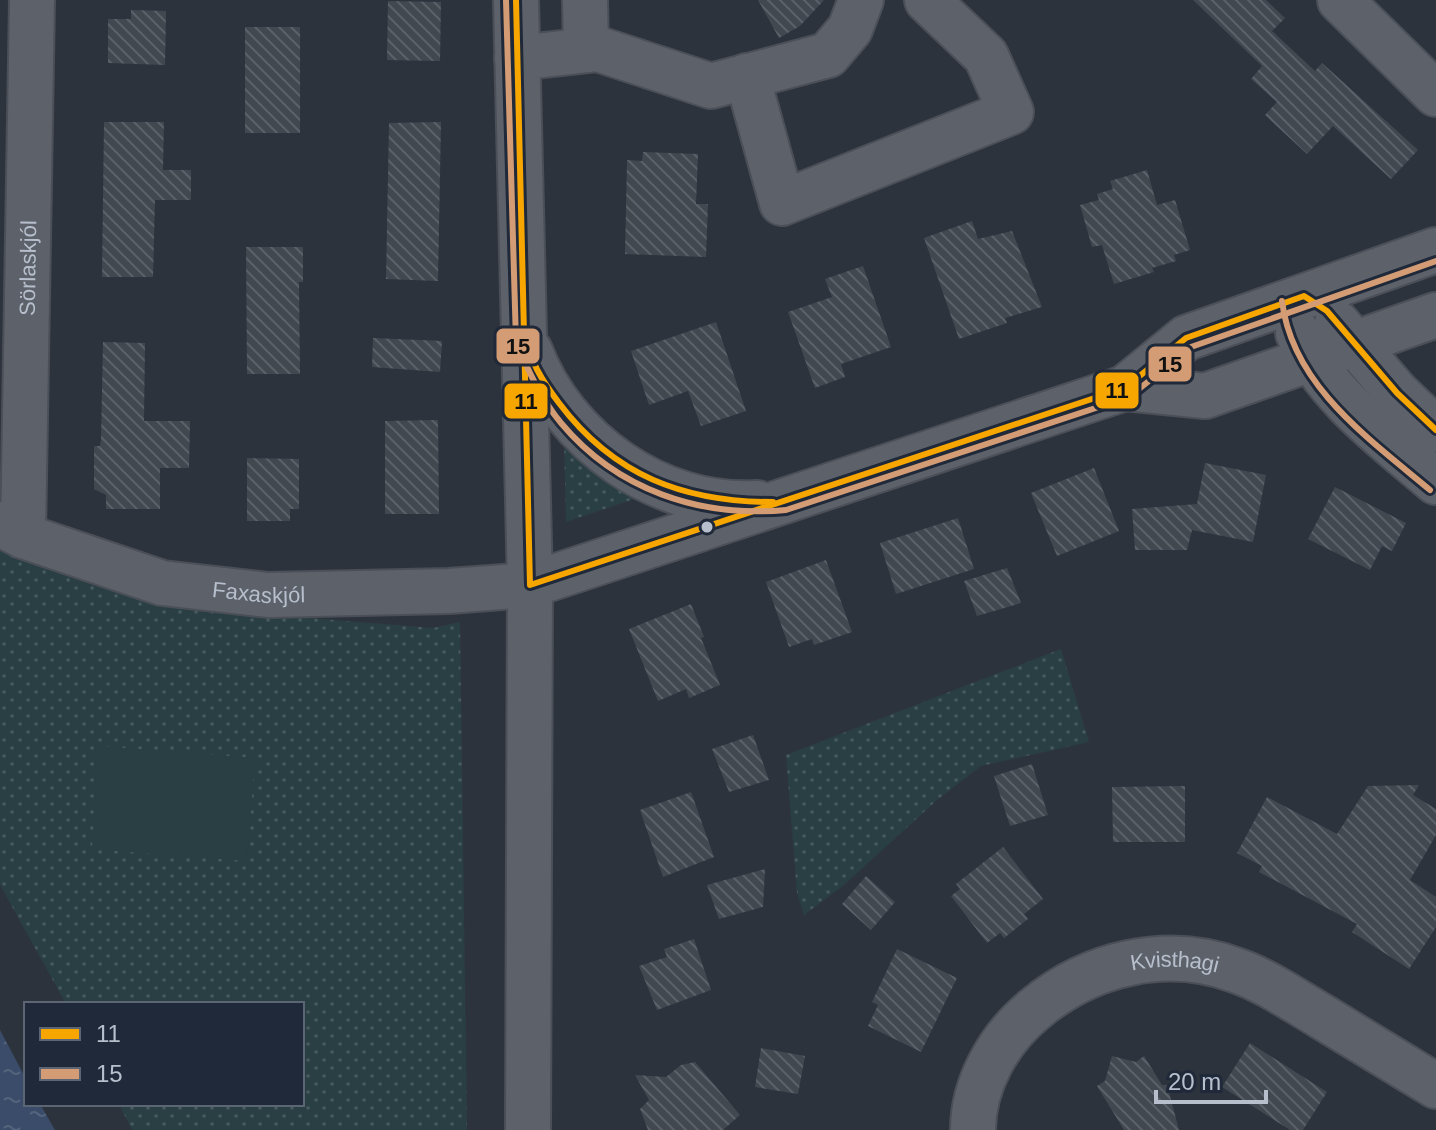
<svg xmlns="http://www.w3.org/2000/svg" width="1436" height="1130" font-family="Helvetica,sans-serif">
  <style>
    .grass { fill: url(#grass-dots) }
    .pitch { fill: #293f44 }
    .water { fill: url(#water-ripples) }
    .building { fill: url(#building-back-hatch) }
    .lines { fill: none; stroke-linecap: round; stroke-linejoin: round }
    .minor-casing { stroke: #4b4f57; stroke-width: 48 }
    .minor { stroke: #5d626a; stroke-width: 44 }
    .bus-1-casing { stroke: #1f2939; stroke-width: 12 }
    .bus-2-casing { stroke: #1f2939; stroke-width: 12 }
    .bus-1 { stroke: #f7a600; stroke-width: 6 }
    .bus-2 { stroke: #d39c74; stroke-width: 6 }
    .bus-dot { fill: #b7bfcd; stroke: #1f2939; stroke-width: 3 }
    .labels { text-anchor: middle; stroke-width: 6; stroke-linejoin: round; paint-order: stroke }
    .street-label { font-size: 22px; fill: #b7bfcd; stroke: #1f2939 }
    .line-badge { stroke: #1f2939; stroke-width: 3 }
    .pale-badge-label { font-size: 22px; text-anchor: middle; font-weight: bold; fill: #111 }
  </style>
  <defs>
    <pattern id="grass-dots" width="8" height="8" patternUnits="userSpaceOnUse" patternTransform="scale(2)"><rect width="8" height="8" fill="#293f44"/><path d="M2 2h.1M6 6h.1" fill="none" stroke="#46595e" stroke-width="1.8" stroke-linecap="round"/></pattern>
    <pattern id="water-ripples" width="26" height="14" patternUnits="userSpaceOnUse" patternTransform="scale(2)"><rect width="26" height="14" fill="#3a4c69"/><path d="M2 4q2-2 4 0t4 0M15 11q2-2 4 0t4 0" fill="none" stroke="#54647d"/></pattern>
    <pattern id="building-back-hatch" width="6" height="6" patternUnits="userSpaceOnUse" patternTransform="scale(2)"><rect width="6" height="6" fill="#424850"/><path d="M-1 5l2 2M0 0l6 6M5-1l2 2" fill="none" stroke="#5b6168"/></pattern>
  </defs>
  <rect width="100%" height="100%" fill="#2d333d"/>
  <g class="grass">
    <polygon points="564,439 643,496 566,522"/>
    <polygon points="0,538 184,608 433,628 460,622 467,1130 132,1130 119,1104 302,1104 302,1004 66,1004 0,885"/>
    <polygon points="1061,649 1089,742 981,766 937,800 844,885 804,915 797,893 786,755"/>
  </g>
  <polygon class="pitch" points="99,746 255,758 247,861 92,849"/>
  <polygon class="water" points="0,1030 26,1079 26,1104 40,1104 55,1130 0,1130"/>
  <g class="building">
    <polygon points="758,0 824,0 800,26 779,38"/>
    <polygon points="1193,0 1266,0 1285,18 1272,31 1315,71 1322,63 1418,150 1391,179 1333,126 1307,154 1265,115 1277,102 1251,79 1262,66"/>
    <polygon points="388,1 441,2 440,61 387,60"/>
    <polygon points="131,10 166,11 165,65 108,63 108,19 131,19"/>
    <rect x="245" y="27" width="55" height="106"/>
    <polygon points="104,122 164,122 163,170 191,170 191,200 155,200 153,277 102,277"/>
    <polygon points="441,122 438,281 386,279 389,123"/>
    <polygon points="643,152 698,154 696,204 708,204 706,257 625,254 627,160 642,161"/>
    <polygon points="1147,170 1157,205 1175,200 1190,250 1174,255 1176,261 1152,268 1154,272 1114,284 1102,245 1092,247 1080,205 1099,200 1097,194 1113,189 1110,181"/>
    <polygon points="972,221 978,239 1012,231 1042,307 1005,318 1007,323 959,339 924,238"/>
    <polygon points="246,247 303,247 303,282 299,282 300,374 247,374"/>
    <polygon points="863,266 891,347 841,364 845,377 815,388 788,312 832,297 825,279"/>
    <polygon points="716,322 746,411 701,426 688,391 649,405 631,351"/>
    <polygon points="373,338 442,341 440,372 372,367"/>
    <polygon points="103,342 145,343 144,421 190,421 189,468 160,468 160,509 106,509 106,495 94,489 94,446 100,446 101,439"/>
    <polygon points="438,420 439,514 385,514 385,421"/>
    <polygon points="247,458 299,459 299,509 290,509 290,521 247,521"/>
    <polygon points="1205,463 1266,475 1253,542 1192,530 1187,550 1135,550 1132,509 1197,504"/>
    <polygon points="1094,468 1119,531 1057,556 1031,493"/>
    <polygon points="1335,487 1406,523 1392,551 1382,546 1370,570 1308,539"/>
    <polygon points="958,518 974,569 896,594 880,543"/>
    <polygon points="826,560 852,632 814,645 812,639 789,647 766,582"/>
    <polygon points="1007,568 1021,603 977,616 964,581"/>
    <polygon points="691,604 704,637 701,638 720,685 689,698 686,689 658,701 629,629"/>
    <polygon points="753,735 769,780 729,792 712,749"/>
    <polygon points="1032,764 1048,815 1010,826 994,776"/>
    <polygon points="1419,785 1413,795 1436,809 1436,835 1410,880 1436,897 1436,927 1409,969 1352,932 1357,924 1259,872 1262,866 1237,853 1267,797 1337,834 1368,786"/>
    <polygon points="1185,786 1185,842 1113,842 1112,787"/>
    <polygon points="691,792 714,857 663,877 640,810"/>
    <polygon points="1003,847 1043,899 1024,914 1028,919 1004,938 1000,933 987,943 951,896 960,889 956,884"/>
    <polygon points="765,869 763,907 719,919 707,885"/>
    <polygon points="866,876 895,902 871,930 842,904"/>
    <polygon points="694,939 711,990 657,1010 639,966 667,957 664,949"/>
    <polygon points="897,949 957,978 921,1052 868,1026 878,1005 872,1002"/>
    <polygon points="1250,1043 1327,1092 1303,1130 1290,1130 1222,1087"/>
    <polygon points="761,1048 805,1056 798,1094 755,1087"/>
    <polygon points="1112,1056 1136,1062 1144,1056 1162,1085 1167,1085 1179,1130 1124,1130 1097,1086 1105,1081"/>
    <polygon points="695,1062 740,1115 723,1130 648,1130 640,1109 649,1100 635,1075 666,1077 681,1065"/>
  </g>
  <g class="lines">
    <g class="minor-casing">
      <g id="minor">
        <polyline points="516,0 530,585 528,1130"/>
        <polyline points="585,0 586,50"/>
        <polyline points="1340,0 1436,94"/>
        <polyline points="517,58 598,49 711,86 828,55 850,29 861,0"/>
        <polyline points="747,76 782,203 1011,112 986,56 927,0"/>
        <polyline points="1337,323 1397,393 1436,430"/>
        <path d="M1298,333C1325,395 1386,439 1436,482"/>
        <path d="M530,351C564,441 659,509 757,503"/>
        <polyline points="1125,388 1205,396 1436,315"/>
        <path id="s1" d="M0,524L23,536L162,583L268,595L449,591L530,585L1125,388L1186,338L1436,250"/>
        <path id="s2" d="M23,536L32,0"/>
        <path id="s3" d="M973,1130C973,1084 999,1038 1035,1009C1090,963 1166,945 1235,970C1265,980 1294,1000 1321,1016C1359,1039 1398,1063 1436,1086"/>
      </g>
    </g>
    <use href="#minor" class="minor"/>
    <g class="bus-1-casing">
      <g id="bus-1">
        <polyline points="516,0 530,585 1125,388 1186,338 1304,296 1327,311 1397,393 1436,430"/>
        <path d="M525,332C528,359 543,382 559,403C614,476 684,502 773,502"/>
      </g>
    </g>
    <g class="bus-2-casing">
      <g id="bus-2">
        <path d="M506,0L516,342C528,370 541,399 561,423C617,490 700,518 786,510L1129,397L1191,347L1436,261"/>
        <path d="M1282,301C1292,385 1369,439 1430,490"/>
      </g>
    </g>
    <use href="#bus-1" class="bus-1"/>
    <use href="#bus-2" class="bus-2"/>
  </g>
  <circle class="bus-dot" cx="707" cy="527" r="7"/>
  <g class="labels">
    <g class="street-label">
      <text dy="8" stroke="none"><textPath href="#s2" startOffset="268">Sörlaskjól</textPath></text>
      <text dy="8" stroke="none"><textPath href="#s1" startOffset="270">Faxaskjól</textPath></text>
      <text dy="8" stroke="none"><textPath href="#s3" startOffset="292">Kvisthagi</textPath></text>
    </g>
  </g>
  <g class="line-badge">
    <rect x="495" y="327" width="46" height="38" rx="8" fill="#d39c74"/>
    <rect x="1147" y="345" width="46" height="38" rx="8" fill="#d39c74"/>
    <rect x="1094" y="371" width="46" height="39" rx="8" fill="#f7a600"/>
    <rect x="503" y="382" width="46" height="38" rx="8" fill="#f7a600"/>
  </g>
  <g class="pale-badge-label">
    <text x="518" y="354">15</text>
    <text x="1170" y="372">15</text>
    <text x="1117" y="398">11</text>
    <text x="526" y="409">11</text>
  </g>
  <rect x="24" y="1002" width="280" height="104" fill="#1f2939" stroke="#5c6574" stroke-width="2"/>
  <rect x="40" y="1028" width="40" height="12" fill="#f7a600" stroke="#5c6574" stroke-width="2"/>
  <text x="96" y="1042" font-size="24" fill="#b7bfcd">11</text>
  <rect x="40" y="1068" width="40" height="12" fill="#d39c74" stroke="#5c6574" stroke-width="2"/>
  <text x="96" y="1082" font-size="24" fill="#b7bfcd">15</text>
  <path d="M1156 1090v12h110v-12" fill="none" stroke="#b7bfcd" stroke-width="4"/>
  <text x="1168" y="1090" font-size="24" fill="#b7bfcd" stroke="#1f2939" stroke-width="6" paint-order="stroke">20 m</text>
</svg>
